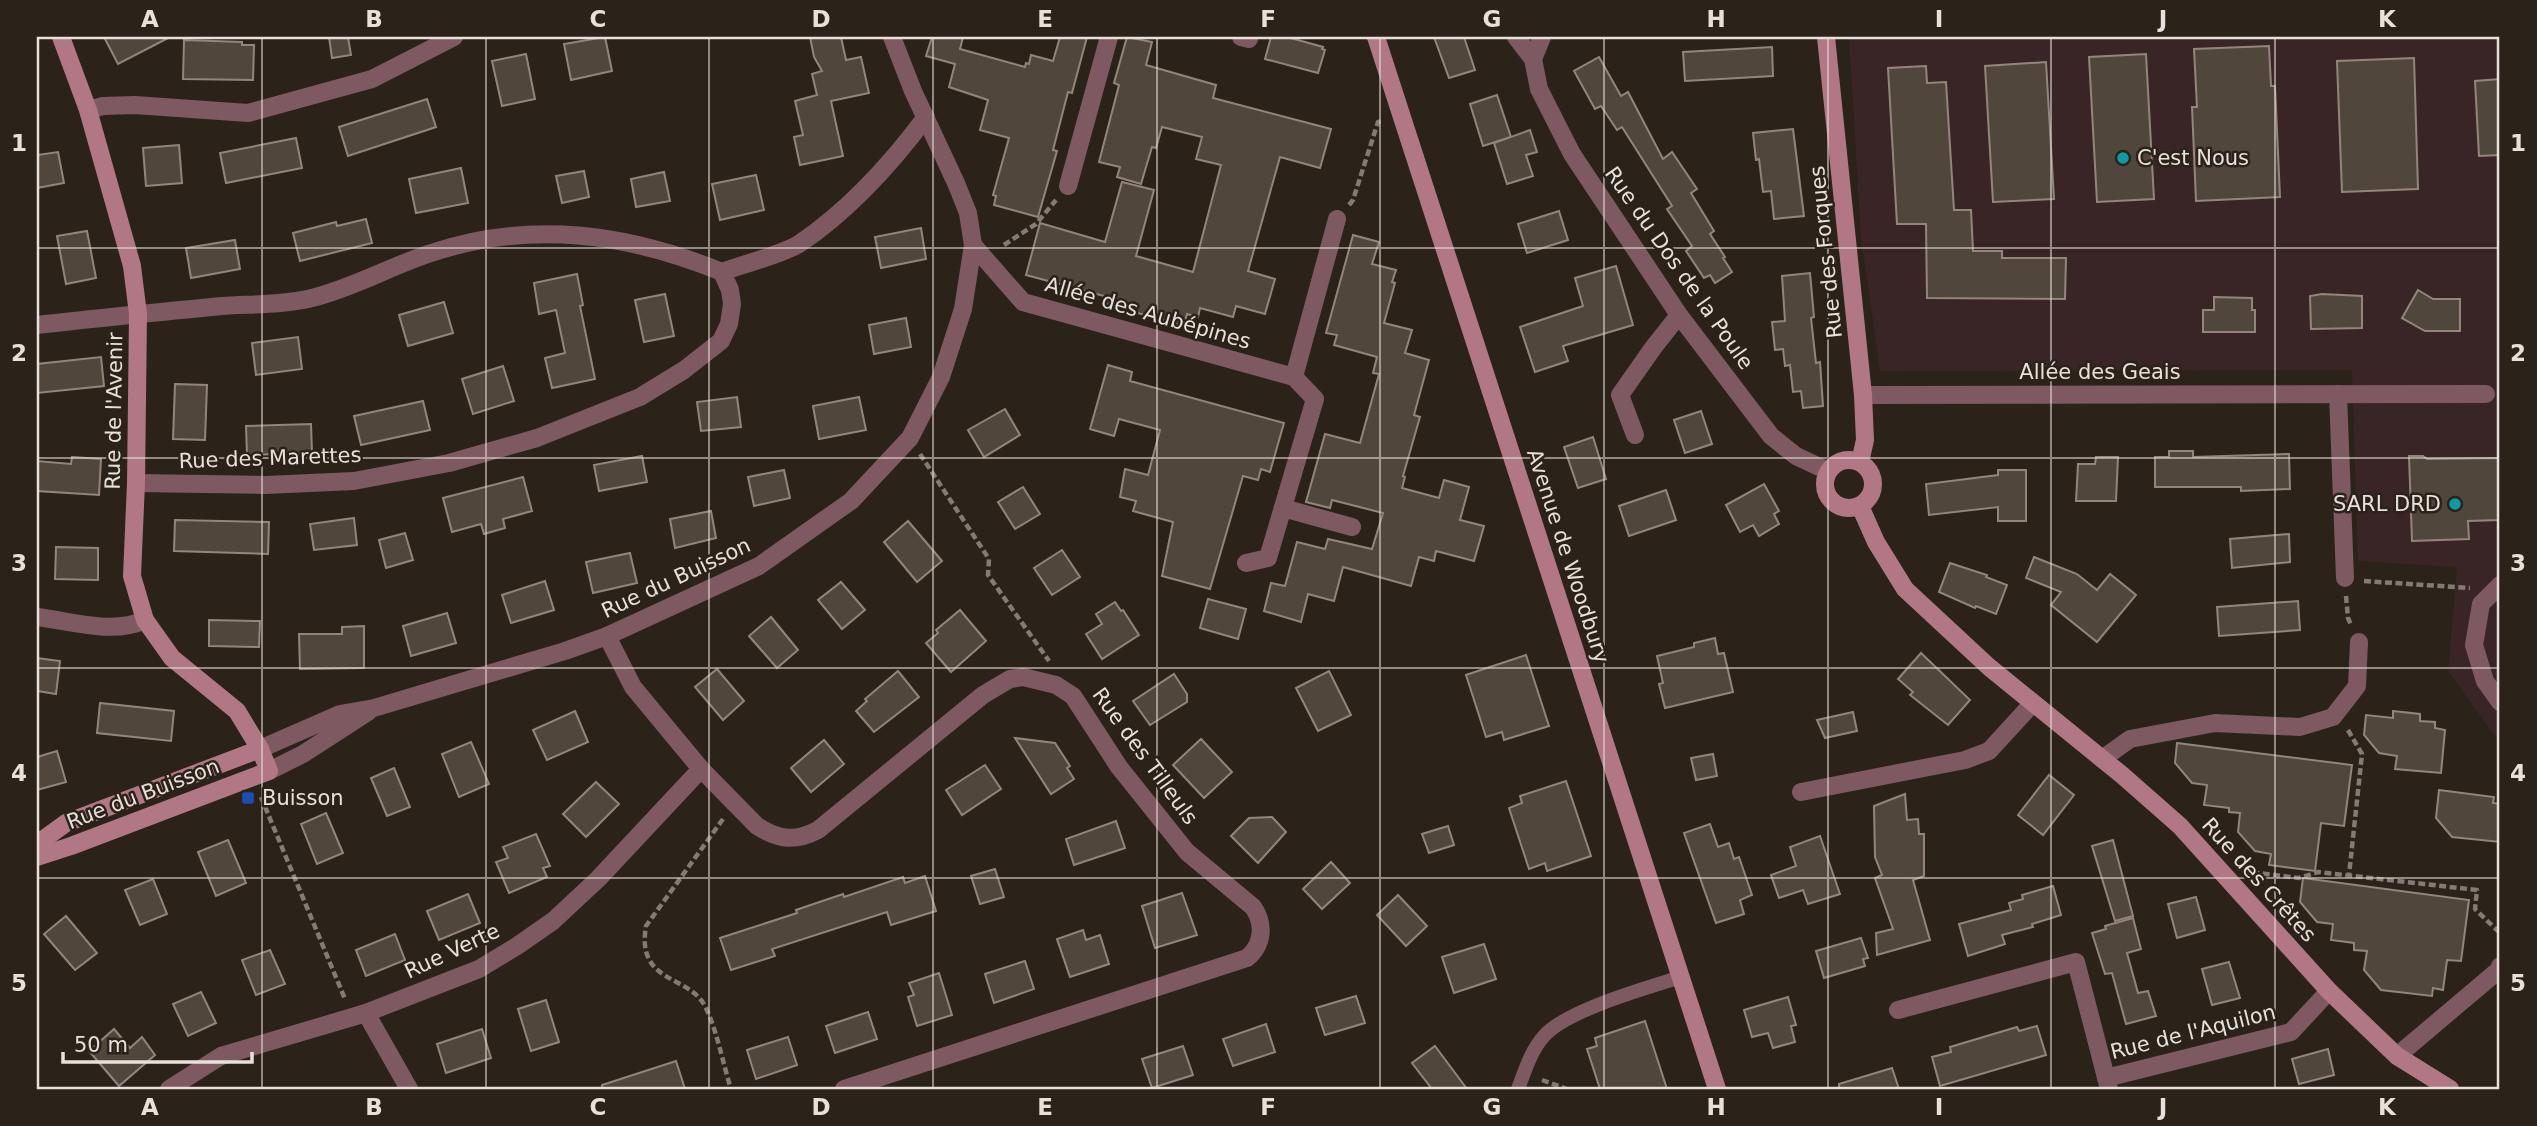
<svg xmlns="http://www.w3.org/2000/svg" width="2537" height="1126" font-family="'DejaVu Sans',sans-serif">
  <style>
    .industrial { fill: #392526 }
    .building { fill: #50463c; stroke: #92867c; stroke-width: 2 }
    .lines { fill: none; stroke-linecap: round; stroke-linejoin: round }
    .path { stroke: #837b74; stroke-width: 4.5; stroke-dasharray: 7 3.5; stroke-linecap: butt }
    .lane { stroke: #7f5961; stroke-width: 14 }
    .street { stroke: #7f5961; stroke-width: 18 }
    .secondary { stroke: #b27784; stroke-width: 18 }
    .grid { fill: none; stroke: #e7e0db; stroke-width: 2; stroke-opacity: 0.55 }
    .culture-dot { fill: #0f9aa8; stroke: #2b221a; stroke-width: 2.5 }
    .transit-dot { fill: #1a4fb4; stroke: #2b221a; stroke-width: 2.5 }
    .labels { text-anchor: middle; stroke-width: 5; stroke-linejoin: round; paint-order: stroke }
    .poi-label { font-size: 21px; fill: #e7e0db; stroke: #2b221a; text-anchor: start }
    .street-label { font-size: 21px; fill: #e7e0db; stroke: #2b221a }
    .neatline { fill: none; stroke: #e7e0db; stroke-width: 2.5 }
    .grid-label { font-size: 23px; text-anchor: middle; font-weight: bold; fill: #e7e0db }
  </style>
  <rect width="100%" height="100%" fill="#2b221a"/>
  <polygon class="industrial" points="1849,37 2500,37 2500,743 2448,671 2457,567 2358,561 2352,370 1880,371 1861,237"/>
  <g class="building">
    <polygon points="104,37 170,37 118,64"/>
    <polygon points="329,37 348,37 351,55 332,58"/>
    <polygon points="605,37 612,71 571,80 564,44"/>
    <polygon points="810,37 841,37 846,60 861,57 869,93 831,101 843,156 800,165 794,137 803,135 795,101 817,95 812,74 822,71 814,57"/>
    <polygon points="932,37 963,37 960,49 1025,67 1026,63 1029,64 1031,55 1053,61 1060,37 1087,37 1072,93 1068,92 1053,150 1057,151 1038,217 994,205 996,196 993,195 1009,138 980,130 988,100 949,87 955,64 926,56"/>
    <polygon points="1127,37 1152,42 1146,65 1216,85 1213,98 1331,129 1320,168 1280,157 1248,271 1275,279 1265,314 1236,306 1233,317 1200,308 1198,317 1187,314 1184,326 1102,303 1104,296 1026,275 1040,223 1105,242 1122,182 1154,190 1136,256 1193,272 1221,165 1196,159 1202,137 1162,127 1156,148 1152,147 1141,184 1117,177 1120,167 1099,162 1119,85 1114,83"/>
    <polygon points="1271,37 1287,37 1323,47 1322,49 1325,50 1318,73 1265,59"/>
    <polygon points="1434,37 1464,37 1475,70 1449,78"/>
    <polygon points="184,40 242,42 242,45 254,45 253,80 183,79"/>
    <polygon points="2269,46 2271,86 2275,86 2280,197 2196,201 2192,107 2197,107 2194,49"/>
    <polygon points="1772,47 1773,76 1685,81 1683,52"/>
    <polygon points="526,54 535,99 502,106 492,61"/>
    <polygon points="2146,54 2154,199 2097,202 2089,57"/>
    <polygon points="1599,57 1621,96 1628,92 1663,159 1672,152 1697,189 1691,193 1714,231 1710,234 1725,257 1723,258 1732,272 1715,283 1710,275 1704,278 1686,251 1692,246 1667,209 1672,206 1622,127 1617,130 1601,106 1595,109 1574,71"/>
    <polygon points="2414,58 2418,189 2342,192 2337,61"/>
    <polygon points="2046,62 2054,199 1993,202 1985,66"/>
    <polygon points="1926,66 1927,83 1946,82 1954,210 1971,210 1973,251 2002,251 2002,258 2066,258 2065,299 1927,298 1926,224 1897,224 1888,68"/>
    <polygon points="2500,79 2500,155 2479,156 2475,81"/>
    <polygon points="1497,95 1511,137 1483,146 1470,104"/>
    <polygon points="427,99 436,127 348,156 339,127"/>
    <polygon points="1793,129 1804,216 1774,219 1771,191 1763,192 1759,159 1756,160 1753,133"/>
    <polygon points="1530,130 1537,152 1526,155 1533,176 1507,184 1494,143"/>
    <polygon points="296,138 302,168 226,183 220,153"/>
    <polygon points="179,145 182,183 146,186 143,148"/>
    <polygon points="58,152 64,183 37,188 37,155"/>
    <polygon points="461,168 468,203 416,213 409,179"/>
    <polygon points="584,171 589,197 562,203 556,176"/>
    <polygon points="664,172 670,201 636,207 631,179"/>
    <polygon points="756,175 764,210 720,220 712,184"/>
    <polygon points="1559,211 1568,240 1527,253 1518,224"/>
    <polygon points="366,219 372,243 300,261 293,233 336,222 337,226"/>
    <polygon points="921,228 926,259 881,268 875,237"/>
    <polygon points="87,231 96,278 66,284 57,236"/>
    <polygon points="1353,235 1379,242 1372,264 1396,270 1392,282 1395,283 1384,323 1412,330 1405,353 1429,360 1414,415 1420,417 1403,476 1405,477 1402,488 1439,498 1444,480 1469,487 1460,520 1484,526 1474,561 1436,551 1434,561 1419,557 1411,586 1343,567 1334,601 1308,594 1301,622 1264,611 1271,583 1285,586 1297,542 1325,549 1328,539 1372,549 1383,513 1332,500 1330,508 1306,502 1325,434 1360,443 1379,374 1373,373 1377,357 1334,345 1337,335 1326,333"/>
    <polygon points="235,240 240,269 191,278 186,248"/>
    <polygon points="1616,266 1633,325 1563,346 1568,361 1535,372 1520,327 1583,306 1575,278"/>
    <polygon points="1810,273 1814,317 1811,318 1816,363 1820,362 1823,406 1803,408 1801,391 1793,392 1790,365 1785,366 1783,349 1775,350 1772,322 1785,321 1782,276"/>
    <polygon points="577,274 583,305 580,306 595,379 552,388 545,358 565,353 556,310 539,314 534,283"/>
    <polygon points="2418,290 2433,299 2460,299 2460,331 2425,331 2402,318"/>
    <polygon points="665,294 674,336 644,342 635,300"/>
    <polygon points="2322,294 2362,296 2362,328 2311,329 2310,296"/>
    <polygon points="2214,297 2252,298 2252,310 2255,310 2255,332 2203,332 2203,310 2214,310"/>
    <polygon points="444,302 453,333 408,346 399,315"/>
    <polygon points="906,318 911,347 874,354 869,325"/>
    <polygon points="298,337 302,369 256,375 252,343"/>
    <polygon points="101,357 104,386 37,393 37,364"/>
    <polygon points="1108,365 1132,372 1130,381 1284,423 1270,472 1261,469 1258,480 1243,476 1210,589 1162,576 1173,522 1133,511 1136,501 1120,497 1125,469 1148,475 1160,430 1119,419 1114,436 1090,429"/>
    <polygon points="503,366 514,401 473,414 462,379"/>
    <polygon points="175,384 207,385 205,440 173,439"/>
    <polygon points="737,397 741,427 701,431 697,402"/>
    <polygon points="859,397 866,430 819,439 813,406"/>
    <polygon points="423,401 430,430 361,445 354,416"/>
    <polygon points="1005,409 1020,435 984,457 968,430"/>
    <polygon points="1701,411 1712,444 1685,453 1674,420"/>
    <polygon points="311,424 312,453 247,455 246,426"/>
    <polygon points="1593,437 1606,479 1578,488 1564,447"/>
    <polygon points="2169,451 2193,451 2193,457 2289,454 2290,489 2241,491 2241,487 2155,487 2155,457 2169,457"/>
    <polygon points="642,456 647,482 599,491 594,465"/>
    <polygon points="2409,456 2423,456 2427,459 2500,458 2500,520 2468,521 2469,539 2412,541"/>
    <polygon points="72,457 101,459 99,495 37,491 37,461 71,464"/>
    <polygon points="2096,457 2118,457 2116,501 2076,501 2078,464 2095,464"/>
    <polygon points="784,470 790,498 754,506 748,477"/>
    <polygon points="1998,470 2026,470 2026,521 1998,521 1998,507 1929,515 1926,484 1998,475"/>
    <polygon points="523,477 532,511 503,519 505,528 484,534 481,524 452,532 443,498"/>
    <polygon points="1764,484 1779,511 1774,514 1779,524 1759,536 1753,525 1740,532 1726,505"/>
    <polygon points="1023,487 1040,514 1015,529 998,502"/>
    <polygon points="1666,490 1676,520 1629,536 1619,506"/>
    <polygon points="711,511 716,538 675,548 670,519"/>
    <polygon points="354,518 357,545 314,550 310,524"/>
    <polygon points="175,520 269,522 268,554 174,551"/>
    <polygon points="908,521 942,561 917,582 884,542"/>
    <polygon points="405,533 413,560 386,568 379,540"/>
    <polygon points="2289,534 2290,562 2232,568 2230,539"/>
    <polygon points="56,547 98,548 98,580 55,579"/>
    <polygon points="1062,550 1080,577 1052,595 1034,568"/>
    <polygon points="630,553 637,583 593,593 586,562"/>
    <polygon points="2034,557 2077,574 2097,590 2110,574 2136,595 2097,642 2051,605 2061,592 2026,578"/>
    <polygon points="1950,563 1987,575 1986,577 2007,585 1996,614 1976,606 1975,608 1939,592"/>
    <polygon points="545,581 554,610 511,623 502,595"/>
    <polygon points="841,582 865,610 842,629 818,600"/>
    <polygon points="1208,599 1246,609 1238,639 1200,628"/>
    <polygon points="2298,601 2300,630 2219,636 2217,607"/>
    <polygon points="1115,602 1121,611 1123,610 1139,635 1102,659 1086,634 1102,624 1096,614"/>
    <polygon points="960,610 986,641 951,672 926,643 938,633 936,630"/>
    <polygon points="447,613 456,643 411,656 403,626"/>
    <polygon points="771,617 798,650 777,668 749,636"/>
    <polygon points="209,620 260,621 259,647 209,646"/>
    <polygon points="364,626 364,668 300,669 299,634 342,634 342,627"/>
    <polygon points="1715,638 1718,654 1724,653 1733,692 1665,708 1659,684 1663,683 1657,656 1694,647 1694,643"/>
    <polygon points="1921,653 1970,700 1948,725 1910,695 1913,692 1898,679"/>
    <polygon points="1526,655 1549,726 1504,740 1502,732 1486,737 1466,675"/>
    <polygon points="37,658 60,661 56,694 37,691"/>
    <polygon points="717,669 744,701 723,720 695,687"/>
    <polygon points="898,671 919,697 874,732 856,711 867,701 865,699"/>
    <polygon points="1329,671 1351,715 1318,731 1296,688"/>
    <polygon points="1174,674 1187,694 1187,702 1150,725 1133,701"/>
    <polygon points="100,703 174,711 171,741 97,733"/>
    <polygon points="575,711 588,742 547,760 533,730"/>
    <polygon points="2393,711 2420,714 2420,721 2435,722 2435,728 2445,730 2441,773 2395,769 2397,756 2379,753 2364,735 2366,715 2393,718"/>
    <polygon points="1853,712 1857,731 1825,738 1817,720"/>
    <polygon points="1015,738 1055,743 1070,766 1067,768 1074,779 1051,794"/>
    <polygon points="1201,739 1232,772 1204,798 1173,765"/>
    <polygon points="824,740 844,764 811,792 791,768"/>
    <polygon points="471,742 489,784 459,797 442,754"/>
    <polygon points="2177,743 2352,765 2344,826 2321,823 2315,871 2269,865 2271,854 2255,851 2238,832 2240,813 2229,812 2229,808 2204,805 2207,785 2192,783 2175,763"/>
    <polygon points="57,751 66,782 37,790 37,757"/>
    <polygon points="1713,754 1717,776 1696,780 1691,758"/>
    <polygon points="985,765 1001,789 962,815 946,790"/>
    <polygon points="394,768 410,807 387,816 371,778"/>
    <polygon points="2049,775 2074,795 2043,835 2018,815"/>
    <polygon points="1566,781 1591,856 1547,871 1545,863 1529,869 1509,808 1522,803 1520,796"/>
    <polygon points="596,782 619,804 586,837 563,814"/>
    <polygon points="2439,790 2494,797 2493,803 2500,804 2500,842 2452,837 2436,818"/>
    <polygon points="1905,794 1907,820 1918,819 1919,834 1924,834 1924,876 1913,880 1930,940 1877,955 1876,933 1893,929 1875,878 1882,875 1875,857 1874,806"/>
    <polygon points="326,813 343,853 317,864 301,824"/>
    <polygon points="1272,817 1286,832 1258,863 1231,836 1249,818"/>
    <polygon points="1116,821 1125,848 1074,865 1066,839"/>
    <polygon points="1710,824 1718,847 1729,843 1734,859 1739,857 1752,895 1740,900 1744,914 1716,923 1684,833"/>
    <polygon points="1448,826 1454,845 1429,853 1422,834"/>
    <polygon points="536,834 550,866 543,868 547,877 509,893 496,862 508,858 503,847"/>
    <polygon points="1820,836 1840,894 1808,904 1803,890 1779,898 1771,875 1796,866 1790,847"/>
    <polygon points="228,840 246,883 216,896 198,852"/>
    <polygon points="2113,840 2133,916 2115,921 2092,846"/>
    <polygon points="1331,862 1350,883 1322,909 1303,889"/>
    <polygon points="995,869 1004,897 980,904 971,876"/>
    <polygon points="925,876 936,911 891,925 887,912 772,949 775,956 731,970 720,938 797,913 796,910 843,894 844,897 903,877 905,883"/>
    <polygon points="2303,878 2469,900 2461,961 2447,960 2443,990 2433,988 2432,996 2381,990 2364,970 2367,951 2354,950 2354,943 2331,940 2333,924 2317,922 2300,902"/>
    <polygon points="153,879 167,914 140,925 125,890"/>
    <polygon points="2053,886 2061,915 2032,924 2033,927 2002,935 2005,944 1968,956 1959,924 2011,910 2009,903 2023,899 2022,895"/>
    <polygon points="1182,893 1197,935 1155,948 1142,906"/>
    <polygon points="468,894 480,923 439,940 427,911"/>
    <polygon points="1398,895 1427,926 1406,946 1377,915"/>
    <polygon points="2196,897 2205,930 2177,938 2168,904"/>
    <polygon points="66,916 97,953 75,970 44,934"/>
    <polygon points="2133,918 2141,949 2127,953 2138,993 2148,991 2156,1016 2126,1024 2112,973 2105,974 2092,933 2106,929 2105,926"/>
    <polygon points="1083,930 1086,940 1100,935 1109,964 1070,977 1057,939"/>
    <polygon points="395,934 405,960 366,976 356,950"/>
    <polygon points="1861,938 1868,958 1863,959 1865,966 1824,978 1816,951"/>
    <polygon points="1484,944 1496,979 1454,993 1442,957"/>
    <polygon points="270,950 285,984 256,995 242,960"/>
    <polygon points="1025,961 1034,989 994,1003 985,974"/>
    <polygon points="2229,962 2240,998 2212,1005 2202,969"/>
    <polygon points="939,973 952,1015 917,1026 908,997 914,995 909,983"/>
    <polygon points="201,992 216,1023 188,1036 173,1004"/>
    <polygon points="1356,996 1365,1023 1325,1035 1316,1008"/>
    <polygon points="1788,997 1796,1025 1791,1026 1795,1042 1773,1048 1768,1033 1752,1037 1744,1010"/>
    <polygon points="546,1000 559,1042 531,1051 518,1009"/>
    <polygon points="868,1012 877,1039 835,1053 826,1026"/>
    <polygon points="1645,1021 1667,1089 1600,1089 1587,1049 1597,1046 1595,1038"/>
    <polygon points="1266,1024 1275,1052 1233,1066 1223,1039"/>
    <polygon points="2037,1026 2046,1055 1940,1086 1932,1057 1951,1052 1950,1047 2017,1027 2019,1031"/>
    <polygon points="114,1029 130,1048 142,1037 155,1055 119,1086 89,1051"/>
    <polygon points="482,1029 491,1058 446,1073 437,1044"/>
    <polygon points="788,1037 797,1065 756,1079 747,1050"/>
    <polygon points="1183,1046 1193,1075 1152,1088 1142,1059"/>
    <polygon points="1435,1046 1467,1089 1432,1089 1412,1063"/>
    <polygon points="2328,1049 2334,1075 2299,1084 2292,1059"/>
    <polygon points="676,1061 685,1089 602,1089 602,1085"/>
    <polygon points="1892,1068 1899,1089 1839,1089 1839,1084"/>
  </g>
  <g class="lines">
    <g class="path">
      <polyline points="1349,205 1353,200 1378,122 1383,121"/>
      <polyline points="1004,245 1036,224 1056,200"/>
      <polyline points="920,454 989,559 988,575 1049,661"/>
      <polyline points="2364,581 2470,588"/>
      <polyline points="2346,596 2348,618 2351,625"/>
      <polyline points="2348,730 2362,754 2349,875"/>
      <polyline points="261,797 345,999"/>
      <path d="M723,819L646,926C636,984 688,974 705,1006C717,1030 723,1064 731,1089"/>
      <polyline points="2253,876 2258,873 2299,878 2318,872 2477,890 2475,909 2500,933"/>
      <polyline points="1542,1080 1567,1089"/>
    </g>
    <path class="lane" d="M1518,1089C1525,1071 1530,1052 1544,1036C1567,1010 1646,988 1681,977"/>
    <g class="street">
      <polyline points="1241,37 1249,39"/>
      <polyline points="1516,37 1533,59 1539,89 1572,154 1679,315 1771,436 1796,456 1828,471"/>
      <polyline points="1533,59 1542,37"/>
      <polyline points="88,110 103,106 135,105 248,113 372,79 454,37"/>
      <polyline points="1068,186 1109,37"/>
      <polyline points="973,245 1023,302 1294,377 1315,399 1268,558 1246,563"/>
      <path d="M37,325C98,318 160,312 222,306C251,304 284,305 312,298C353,288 391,266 431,253C531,220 626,233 722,272C743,264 781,255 799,244C848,211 891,164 926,117"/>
      <polyline points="1294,377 1337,219"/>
      <polyline points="2338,394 2345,578"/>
      <polyline points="1863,395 2486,394"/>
      <polyline points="1635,435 1620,395 1653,348 1679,315"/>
      <polyline points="136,483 266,485 354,481 449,463 537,438 640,397 684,370 721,341 729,324 732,304 730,290 722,272"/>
      <polyline points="1283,508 1352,527"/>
      <polyline points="2500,585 2481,604 2474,645 2485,681 2500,702"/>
      <path d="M37,617C70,621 113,635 145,620"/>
      <path d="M607,636L633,687L701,769L757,826C779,840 795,842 818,830L983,695L1010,679L1023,677L1056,685L1073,696L1119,767L1187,852L1253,907C1265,924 1263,945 1247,958L844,1089"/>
      <polyline points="260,749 340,714 374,708 565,651 607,636 759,566 851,501 910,438 941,377 963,309 973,245 968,213 956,183 913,91 892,37"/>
      <polyline points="2102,759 2130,739 2215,723 2300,727 2333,717 2357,686 2359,642"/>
      <polyline points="269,771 303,754 368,712"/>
      <polyline points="1801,792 1965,760 1989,751 2032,704"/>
      <polyline points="1898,1010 2076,962 2109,1089"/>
      <polyline points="366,1013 409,1089"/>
      <polyline points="2397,1056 2500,969 2500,966"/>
      <polyline points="2106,1078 2291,1032 2329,991"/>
      <polyline points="169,1089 221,1056 366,1013 479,969 517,946 553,921 598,879 701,769"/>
    </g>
    <g class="secondary">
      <polyline points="1376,37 1717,1089"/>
      <polyline points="1826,37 1863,395 1865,440 1860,462"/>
      <circle cx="1849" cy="484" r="24"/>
      <polyline points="1860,506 1876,542 1905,589 1989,667 2122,775 2180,826 2329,991 2397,1056 2450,1089"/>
      <polyline points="37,844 66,823 260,749"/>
      <polyline points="37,857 71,846 269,771 260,749 237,711 172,658 145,620 132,576 136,483 138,314 132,266 88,110 61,37"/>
    </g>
  </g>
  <path class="grid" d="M262,37V1089M486,37V1089M709,37V1089M933,37V1089M1157,37V1089M1380,37V1089M1604,37V1089M1828,37V1089M2051,37V1089M2275,37V1089M37,248H2500M37,458H2500M37,668H2500M37,878H2500"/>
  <g class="culture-dot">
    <circle cx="2123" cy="158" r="7"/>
    <circle cx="2455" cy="504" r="7"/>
  </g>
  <rect class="transit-dot" x="241" y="791" width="14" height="14" rx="3.5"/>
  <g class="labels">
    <g class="poi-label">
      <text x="2137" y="165">C'est Nous</text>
      <text x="2441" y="511" text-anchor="end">SARL DRD</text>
      <text x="262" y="805">Buisson</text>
    </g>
    <g class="street-label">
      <text transform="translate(1826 252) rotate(-96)" y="7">Rue des Forques</text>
      <text transform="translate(1679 268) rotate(55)" y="7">Rue du Dos de la Poule</text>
      <text transform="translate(1148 313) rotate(16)" y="7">Allée des Aubépines</text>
      <text x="2100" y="379">Allée des Geais</text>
      <text transform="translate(114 411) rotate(-89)" y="7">Rue de l'Avenir</text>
      <text transform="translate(270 458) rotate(-2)" y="7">Rue des Marettes</text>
      <text transform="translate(1568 556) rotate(72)" y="7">Avenue de Woodbury</text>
      <text transform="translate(676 578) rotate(-25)" y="7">Rue du Buisson</text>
      <text transform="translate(1145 756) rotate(54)" y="7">Rue des Tilleuls</text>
      <text transform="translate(143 794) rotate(-21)" y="7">Rue du Buisson</text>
      <text transform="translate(2259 880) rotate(48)" y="7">Rue des Crêtes</text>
      <text transform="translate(452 951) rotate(-25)" y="7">Rue Verte</text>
      <text transform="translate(2193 1032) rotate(-14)" y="7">Rue de l'Aquilon</text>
    </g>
  </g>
  <rect width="2537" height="1126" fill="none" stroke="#2b221a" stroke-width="77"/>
  <path d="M63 1052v10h189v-10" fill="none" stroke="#e7e0db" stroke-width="3.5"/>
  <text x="74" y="1052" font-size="21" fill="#e7e0db" stroke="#2b221a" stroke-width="5" paint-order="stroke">50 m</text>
  <rect x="38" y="38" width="2460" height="1050" class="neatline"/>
  <g class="grid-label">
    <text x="150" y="27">A</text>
    <text x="374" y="27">B</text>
    <text x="598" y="27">C</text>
    <text x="821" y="27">D</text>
    <text x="1045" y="27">E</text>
    <text x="1268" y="27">F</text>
    <text x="1492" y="27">G</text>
    <text x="1716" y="27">H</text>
    <text x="1939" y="27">I</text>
    <text x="2163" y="27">J</text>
    <text x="2387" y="27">K</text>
    <text x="19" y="151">1</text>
    <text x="2518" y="151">1</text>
    <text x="19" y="361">2</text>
    <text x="2518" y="361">2</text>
    <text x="19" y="571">3</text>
    <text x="2518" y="571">3</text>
    <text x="19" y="781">4</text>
    <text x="2518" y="781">4</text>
    <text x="19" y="991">5</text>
    <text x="2518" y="991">5</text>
    <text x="150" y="1115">A</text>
    <text x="374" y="1115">B</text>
    <text x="598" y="1115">C</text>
    <text x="821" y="1115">D</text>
    <text x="1045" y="1115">E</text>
    <text x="1268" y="1115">F</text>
    <text x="1492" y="1115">G</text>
    <text x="1716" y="1115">H</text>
    <text x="1939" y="1115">I</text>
    <text x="2163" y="1115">J</text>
    <text x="2387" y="1115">K</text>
  </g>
</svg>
